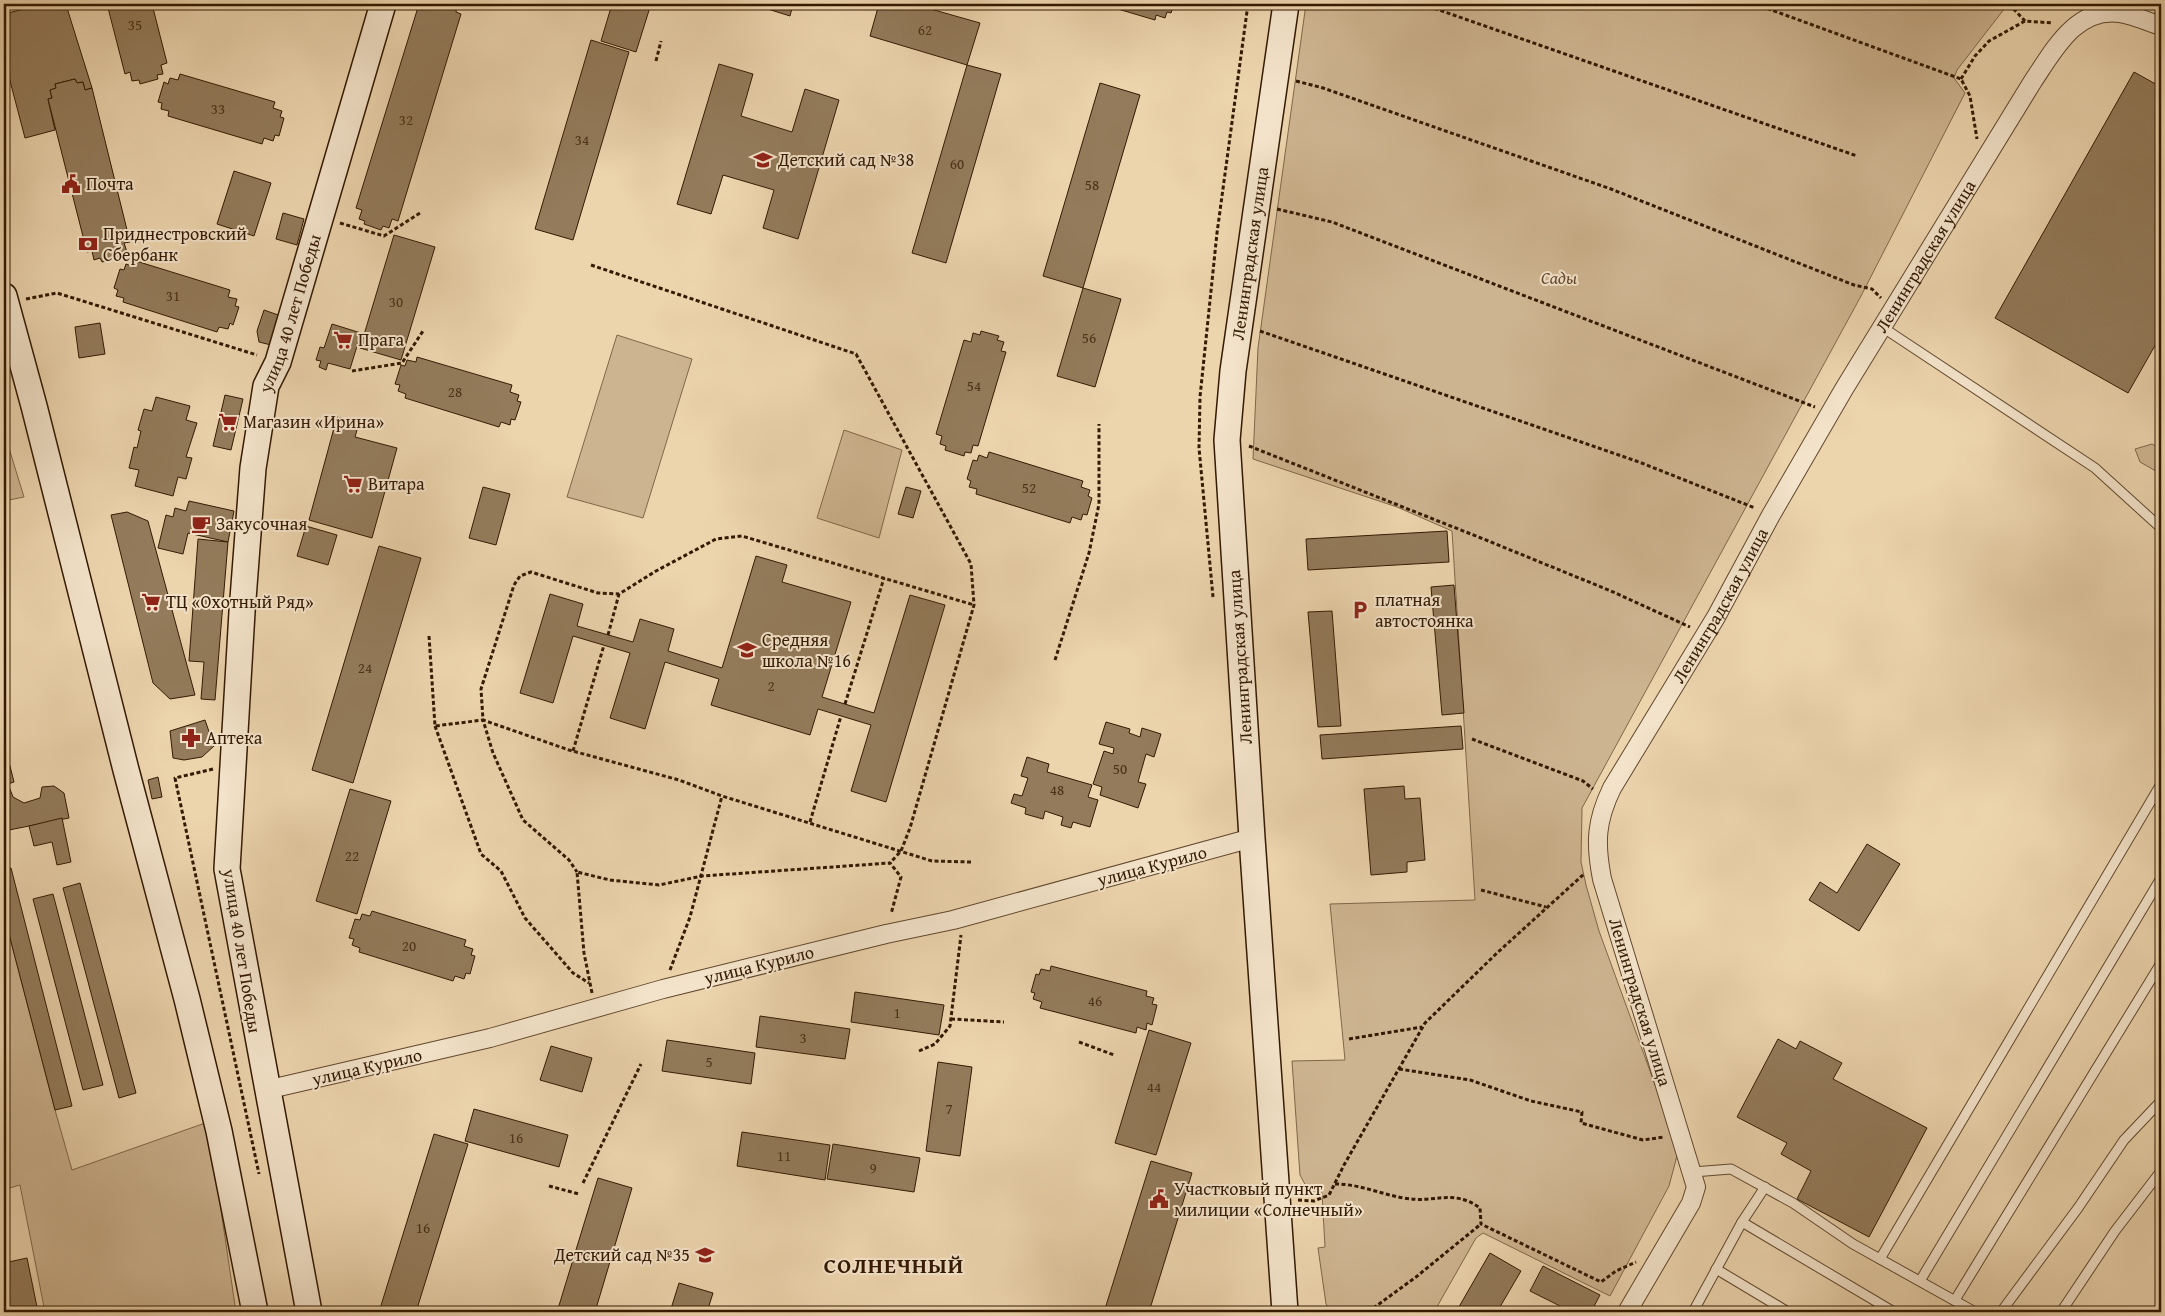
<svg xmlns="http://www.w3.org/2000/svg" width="2165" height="1316" font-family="'Gentium Book Plus',serif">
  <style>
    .green { fill: #cdb490; stroke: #806749 }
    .building { fill: #937b5b; stroke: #331a02 }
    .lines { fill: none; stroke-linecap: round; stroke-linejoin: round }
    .lane-casing { stroke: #61482d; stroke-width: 11 }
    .street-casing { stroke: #61482d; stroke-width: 20 }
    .secondary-casing { stroke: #331a02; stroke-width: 28 }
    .path { stroke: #331a02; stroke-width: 3; stroke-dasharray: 4 2.5; stroke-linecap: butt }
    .lane { stroke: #f3e3ca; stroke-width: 9 }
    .street { stroke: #f3e3ca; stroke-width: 18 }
    .secondary { stroke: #f3e3ca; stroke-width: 25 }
    .labels { text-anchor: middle; stroke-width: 4; stroke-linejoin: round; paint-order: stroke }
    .number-label { font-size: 15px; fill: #4b3218 }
    .poi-label { font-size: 18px; fill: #331a02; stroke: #f3e3ca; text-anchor: start }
    .street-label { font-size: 18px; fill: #331a02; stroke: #f3e3ca }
    .park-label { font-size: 18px; font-style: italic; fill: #61482d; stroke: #f3e3ca }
    .district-label { font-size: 22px; font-weight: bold; letter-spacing: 1px; fill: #331a02; stroke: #f3e3ca }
  </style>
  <rect width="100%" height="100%" fill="#ecd4ad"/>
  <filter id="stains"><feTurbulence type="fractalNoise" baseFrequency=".004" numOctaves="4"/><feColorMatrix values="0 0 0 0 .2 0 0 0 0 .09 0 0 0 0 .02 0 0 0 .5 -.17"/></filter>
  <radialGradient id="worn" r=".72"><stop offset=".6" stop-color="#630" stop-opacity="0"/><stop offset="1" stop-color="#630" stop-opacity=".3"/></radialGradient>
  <g class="green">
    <polygon points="1306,4 2008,4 1957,70 1954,78 1965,93 1861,296 1582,808 1581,862 1586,885 1599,931 1677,1145 1677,1156 1669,1186 1610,1296 1483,1233 1476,1238 1434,1312 1331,1312 1326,1304 1318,1248 1325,1247 1322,1193 1308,1190 1300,1175 1292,1061 1345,1060 1330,904 1475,900 1452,531 1397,507 1253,459 1258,348"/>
    <polygon points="617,335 692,359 643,518 567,497"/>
    <polygon points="844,430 902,450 879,538 817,518"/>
    <polygon points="4,432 24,497 4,501"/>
    <polygon points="2152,444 2161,449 2161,474 2140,462 2135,449"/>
    <polygon points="4,915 55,1110 72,1170 208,1122 236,1312 45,1312 20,1185 6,1189 4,1182"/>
  </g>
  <g class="building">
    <polygon points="27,4 80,4 67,8 92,88 85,90 83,82 77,83 75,79 55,84 56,88 50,90 52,98 48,99 55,130 25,138 4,58 4,47 9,46 4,28 4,14 28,8"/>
    <polygon points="107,4 152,4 167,63 161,65 163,74 157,75 158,79 140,84 139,80 132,81 130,72 125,74"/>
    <polygon points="419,4 457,4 456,12 461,14 398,221 392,219 389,228 383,226 381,230 364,224 365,221 359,219 362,210 356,208"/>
    <polygon points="612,4 651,4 636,52 601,41"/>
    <polygon points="752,4 793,4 790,16"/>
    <polygon points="879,4 913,4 980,23 967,65 870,36"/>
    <polygon points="1101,4 1174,4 1171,13 1167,12 1165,18 1156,15 1155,20"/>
    <polygon points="591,40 629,52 573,240 535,229"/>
    <polygon points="719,64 753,74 741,116 792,132 805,89 839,100 798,239 763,228 774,190 723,175 711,214 677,204"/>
    <polygon points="967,65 1001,74 946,263 912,253"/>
    <polygon points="2134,72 2161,87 2161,335 2128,393 1995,318"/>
    <polygon points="180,74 275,102 273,108 282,111 280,117 284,118 279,136 275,135 273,141 264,138 262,144 168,116 169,111 161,109 162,103 158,102 164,82 168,84 170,78 178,80"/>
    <polygon points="75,79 77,83 83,82 85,90 92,88 130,242 124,243 127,252 120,254 121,257 102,262 100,258 94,260 92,251 87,252 48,99 52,98 50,90 56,88 55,84"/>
    <polygon points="1100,83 1140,95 1083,288 1043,276"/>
    <polygon points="234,171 271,183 254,236 217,224"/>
    <polygon points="283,213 304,219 297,245 276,239"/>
    <polygon points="394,235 435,247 401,360 360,348"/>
    <polygon points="136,261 230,290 228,297 237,299 235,306 239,307 233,325 230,323 228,329 219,327 217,332 123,302 124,298 116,296 118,290 114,288 120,269 124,270 126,264 134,267"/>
    <polygon points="1083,288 1121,299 1095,387 1057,376"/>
    <polygon points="264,310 281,316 271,345 259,342 257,331"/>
    <polygon points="100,323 105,354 79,358 75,327"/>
    <polygon points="332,324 361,333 350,369 328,363 326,370 319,367 321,361 316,360 320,347 324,348"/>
    <polygon points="981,331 999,336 997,340 1004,342 1001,351 1006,352 978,446 973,445 971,453 965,452 964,456 945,450 946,446 940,444 942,436 936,434 964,340 971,342 973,333 980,335"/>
    <polygon points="417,357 512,385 510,392 519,395 517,401 521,402 515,420 511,419 510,425 501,422 499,427 405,398 406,394 398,391 400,385 395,384 401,365 405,366 407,360 416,362"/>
    <polygon points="225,395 243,399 231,450 213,446"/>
    <polygon points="156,397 190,406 186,420 197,423 186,457 192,458 186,479 178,477 173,496 135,486 139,470 129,468 134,447 137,448 141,431 138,430 144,409 152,411"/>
    <polygon points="337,417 359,423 355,437 397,448 372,538 309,520"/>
    <polygon points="989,452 1083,481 1081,487 1090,490 1088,496 1092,498 1087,515 1083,514 1081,520 1072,517 1070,523 976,494 977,489 969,487 971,481 967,479 973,460 977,461 979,455 987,458"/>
    <polygon points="483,487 510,494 496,545 469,538"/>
    <polygon points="906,487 921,491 913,518 898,514"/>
    <polygon points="189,501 234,511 228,542 188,533 183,554 158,548 166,515 173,517 175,508 186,511"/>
    <polygon points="127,512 148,521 195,695 170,699 153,683 111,515"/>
    <polygon points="306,526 337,535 328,565 297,556"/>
    <polygon points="1447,531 1449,562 1308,570 1306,539"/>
    <polygon points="198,539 228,542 215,700 201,699 204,662 189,661"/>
    <polygon points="379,546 421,558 353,783 312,770"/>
    <polygon points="756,556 787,565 782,582 851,602 822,697 874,713 910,595 945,605 886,802 851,791 871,725 818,709 810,735 711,705 719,679 665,662 645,729 610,718 630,653 573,636 553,703 520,693 550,594 583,604 577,626 633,642 640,619 674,629 668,651 722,668"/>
    <polygon points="1454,585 1464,713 1442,715 1431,587"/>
    <polygon points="1332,611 1341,726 1318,727 1308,612"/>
    <polygon points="205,720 214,746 202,757 184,760 173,758 170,731"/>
    <polygon points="1106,722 1130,729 1129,733 1140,737 1142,728 1161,734 1154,757 1146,754 1138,782 1146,784 1138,808 1100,795 1102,787 1093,784 1104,751 1113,754 1114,748 1099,744"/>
    <polygon points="1461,726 1463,749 1322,759 1320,735"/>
    <polygon points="1027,757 1049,764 1047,772 1092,785 1088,797 1098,800 1090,827 1073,822 1071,828 1061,825 1063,817 1045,811 1043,819 1025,814 1026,808 1011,803 1014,794 1022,796 1028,778 1021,776"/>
    <polygon points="4,759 9,762 14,782 8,784 13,797 24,803 40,798 42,787 54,786 64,793 69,818 4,831"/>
    <polygon points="158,777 162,797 152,799 148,780"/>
    <polygon points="1404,786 1405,799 1420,798 1425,860 1407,862 1407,872 1371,875 1364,789"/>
    <polygon points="350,789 391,801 357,914 316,901"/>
    <polygon points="62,818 71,862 57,865 52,842 34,846 29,826"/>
    <polygon points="1867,844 1900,864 1859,931 1809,900 1820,882 1837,893"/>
    <polygon points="11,868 72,1106 55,1110 4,915 4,870"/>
    <polygon points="80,883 136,1093 119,1098 63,888"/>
    <polygon points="53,894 103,1085 83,1090 33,899"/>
    <polygon points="372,911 466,940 464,946 473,949 471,955 475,956 470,974 466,973 464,979 455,976 453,981 359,952 360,948 352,945 354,939 349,938 355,919 360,920 362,914 370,916"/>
    <polygon points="1051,966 1147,991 1146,996 1154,998 1152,1004 1157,1005 1152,1025 1147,1023 1146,1030 1137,1027 1136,1033 1040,1008 1042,1002 1033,999 1035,993 1031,992 1036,974 1039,975 1041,969 1050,971"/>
    <polygon points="855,992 944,1005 939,1035 851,1022"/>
    <polygon points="760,1016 850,1029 845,1059 756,1047"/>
    <polygon points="1149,1030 1191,1043 1156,1155 1115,1143"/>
    <polygon points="1778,1039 1796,1049 1800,1041 1842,1063 1833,1079 1927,1128 1869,1237 1797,1199 1811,1171 1781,1154 1787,1143 1737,1117"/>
    <polygon points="667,1040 755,1053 751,1084 662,1071"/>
    <polygon points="551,1046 592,1058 582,1092 540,1080"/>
    <polygon points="938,1062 972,1067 960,1156 926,1151"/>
    <polygon points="474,1109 568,1135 559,1167 465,1141"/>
    <polygon points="742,1132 830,1145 825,1180 737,1166"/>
    <polygon points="434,1134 468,1144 416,1312 379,1312"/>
    <polygon points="833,1144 920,1158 914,1192 827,1179"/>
    <polygon points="1151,1161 1192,1173 1149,1312 1104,1312"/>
    <polygon points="598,1178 632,1188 595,1312 557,1312"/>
    <polygon points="1490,1253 1521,1271 1497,1312 1456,1312"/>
    <polygon points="27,1258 37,1307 4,1312 4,1263"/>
    <polygon points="1543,1266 1600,1295 1591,1312 1572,1312 1530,1291"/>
    <polygon points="679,1283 713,1293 707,1312 670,1312"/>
    <polygon points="765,1308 778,1312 764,1312"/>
  </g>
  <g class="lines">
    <g class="lane-casing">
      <g id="lane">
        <polyline points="1882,327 2095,468 2161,528"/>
        <polyline points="1693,1172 1731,1169 1793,1203 1853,1244 1975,1312"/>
        <polyline points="1742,1222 1894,1312"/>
        <polyline points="1880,1259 2161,784"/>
        <polyline points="1716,1269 1788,1312"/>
        <polyline points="1920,1281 2161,878"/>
        <polyline points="1955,1300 2161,963"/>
        <polyline points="1693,1312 1742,1222 1765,1187"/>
        <polyline points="2001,1312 2078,1208 2124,1140 2161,1101"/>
        <polyline points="2061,1312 2115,1231 2161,1171"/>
      </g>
    </g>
    <g class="street-casing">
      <g id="street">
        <polyline points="266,1090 490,1038 663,989 886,934 953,920 1252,838"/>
        <path id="s1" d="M1627,1312L1691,1203L1696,1187L1602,879C1595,843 1596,821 1612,788L1716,617L1771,515L1844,389L2033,81C2054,50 2076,7 2120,13C2134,15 2148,22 2161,26"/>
      </g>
    </g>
    <g class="secondary-casing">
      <g id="secondary">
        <polyline points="4,296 34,406 126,770 187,999 219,1131 255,1312"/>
        <path id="s2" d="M309,1312L227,869L242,612L253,468L266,386L278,362L383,4"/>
        <path id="s3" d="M1285,1312L1252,838L1227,440L1233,371L1286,4"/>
      </g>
    </g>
    <g class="path">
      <polyline points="576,4 578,9"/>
      <polyline points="1422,4 1857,156"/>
      <polyline points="1755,4 1961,79 1970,96 1977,139"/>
      <polyline points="2009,4 2025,21"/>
      <polyline points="656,61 661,41"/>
      <polyline points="1961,79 1975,56 1989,41 2025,21 2053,23"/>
      <polyline points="1296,81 1323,88 1611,189 1854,285 1872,289 1881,298"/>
      <polyline points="1277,209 1332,222 1815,407"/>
      <polyline points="340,223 384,236 420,213"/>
      <polyline points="591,265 856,354 971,564 974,605 910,828 901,851 890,863"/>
      <polyline points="26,299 57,293 257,355"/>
      <polyline points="1260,331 1639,462 1755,508"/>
      <polyline points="352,371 402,363 423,331"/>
      <polyline points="1249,446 1481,538 1611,591 1690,627"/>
      <polyline points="1213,597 1199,448 1200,397 1217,233 1248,4"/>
      <polyline points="608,635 619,594"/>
      <polyline points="429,636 435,726 483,720 493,753 523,820 569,860 577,872"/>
      <polyline points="1055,660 1089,553 1099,504 1099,424"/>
      <polyline points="845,704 884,578"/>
      <polyline points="435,726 481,854 501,871 525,918 573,973 589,983"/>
      <polyline points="1472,739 1583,781 1593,789"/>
      <polyline points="573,751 604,645"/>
      <polyline points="213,769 175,778 259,1174"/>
      <polyline points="810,822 841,716"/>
      <polyline points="971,862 932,861 722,796 679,780 569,750 483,720 481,689 514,585 520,576 531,572 598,593 619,594 656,571 716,539 742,536 974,605"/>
      <polyline points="1481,890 1546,907"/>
      <polyline points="670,970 690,917 722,796"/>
      <polyline points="592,993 584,953 577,872 610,880 659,885 702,876 890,863 901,877 891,914"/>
      <polyline points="951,1019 1004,1022"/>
      <polyline points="1349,1039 1422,1027"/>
      <polyline points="1079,1042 1114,1055"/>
      <polyline points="919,1051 935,1044 950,1026 961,935"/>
      <polyline points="1399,1069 1470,1080 1531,1101 1582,1112 1581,1123 1643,1140 1664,1137"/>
      <polyline points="583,1183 641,1064"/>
      <path d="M1335,1184C1360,1184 1380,1194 1404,1198C1434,1204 1452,1188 1480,1208L1481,1224L1601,1282L1616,1271L1636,1262"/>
      <polyline points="549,1186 579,1194"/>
      <polyline points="1298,1200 1314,1201 1329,1195 1344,1165 1425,1023 1497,953 1584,874"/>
      <polyline points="1368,1312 1416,1277 1481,1224"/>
    </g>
    <use href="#lane" class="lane"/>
    <use href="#street" class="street"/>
    <use href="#secondary" class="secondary"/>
  </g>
  <defs>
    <g id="school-bare" transform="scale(1.5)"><path d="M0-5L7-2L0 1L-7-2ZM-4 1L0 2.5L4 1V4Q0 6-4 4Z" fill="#8f2418" stroke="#f3e3ca" stroke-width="2.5" paint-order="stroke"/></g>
    <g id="civic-bare" transform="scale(1.5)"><path d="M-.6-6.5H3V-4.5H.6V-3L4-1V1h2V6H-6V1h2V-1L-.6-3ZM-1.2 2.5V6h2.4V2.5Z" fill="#8f2418" stroke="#f3e3ca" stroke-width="2.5" paint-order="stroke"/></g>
    <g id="bank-bare" transform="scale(1.5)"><path d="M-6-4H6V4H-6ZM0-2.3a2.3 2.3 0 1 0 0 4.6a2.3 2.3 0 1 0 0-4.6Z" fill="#8f2418" stroke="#f3e3ca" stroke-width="2.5" paint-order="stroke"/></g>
    <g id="supermarket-bare" transform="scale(1.5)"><path d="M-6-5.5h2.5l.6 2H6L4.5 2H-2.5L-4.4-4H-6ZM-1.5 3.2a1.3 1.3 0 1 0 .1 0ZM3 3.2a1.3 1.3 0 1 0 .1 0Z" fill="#8f2418" stroke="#f3e3ca" stroke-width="2.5" paint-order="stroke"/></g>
    <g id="cafe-bare" transform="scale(1.5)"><path d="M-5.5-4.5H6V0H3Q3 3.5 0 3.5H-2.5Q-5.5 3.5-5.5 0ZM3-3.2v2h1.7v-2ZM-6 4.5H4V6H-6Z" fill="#8f2418" stroke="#f3e3ca" stroke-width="2.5" paint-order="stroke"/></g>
    <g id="parking-bare" transform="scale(1.5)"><path d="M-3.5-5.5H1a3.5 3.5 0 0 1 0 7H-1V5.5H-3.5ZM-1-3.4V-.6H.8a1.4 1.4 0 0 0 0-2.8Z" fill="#8f2418" stroke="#f3e3ca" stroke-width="2.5" paint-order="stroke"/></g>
    <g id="pharmacy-bare" transform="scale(1.5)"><path d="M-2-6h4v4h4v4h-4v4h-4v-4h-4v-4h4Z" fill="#8f2418" stroke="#f3e3ca" stroke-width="2.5" paint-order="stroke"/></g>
  </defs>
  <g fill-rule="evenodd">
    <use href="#school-bare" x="763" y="160"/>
    <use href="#civic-bare" x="71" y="184"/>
    <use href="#bank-bare" x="88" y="244"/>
    <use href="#supermarket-bare" x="343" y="340"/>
    <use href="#supermarket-bare" x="228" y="422"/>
    <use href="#supermarket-bare" x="353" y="484"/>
    <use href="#cafe-bare" x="201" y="524"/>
    <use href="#supermarket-bare" x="151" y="602"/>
    <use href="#parking-bare" x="1360" y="610"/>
    <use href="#school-bare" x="747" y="650"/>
    <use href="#pharmacy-bare" x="191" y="738"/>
    <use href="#civic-bare" x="1159" y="1199"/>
    <use href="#school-bare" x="705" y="1255"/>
  </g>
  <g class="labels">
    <g class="number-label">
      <text x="135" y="30">35</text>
      <text x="925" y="35">62</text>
      <text x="218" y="114">33</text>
      <text x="406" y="125">32</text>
      <text x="582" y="145">34</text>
      <text x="957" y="169">60</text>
      <text x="1092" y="190">58</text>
      <text x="173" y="301">31</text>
      <text x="396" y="307">30</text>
      <text x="1089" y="343">56</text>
      <text x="974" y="391">54</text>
      <text x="455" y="397">28</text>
      <text x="1029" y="493">52</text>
      <text x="365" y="673">24</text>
      <text x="771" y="691">2</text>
      <text x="1120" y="774">50</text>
      <text x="1057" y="795">48</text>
      <text x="352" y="861">22</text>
      <text x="409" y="951">20</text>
      <text x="1095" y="1006">46</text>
      <text x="897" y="1018">1</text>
      <text x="803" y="1043">3</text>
      <text x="709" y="1067">5</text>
      <text x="1154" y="1092">44</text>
      <text x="949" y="1114">7</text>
      <text x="516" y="1143">16</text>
      <text x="784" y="1161">11</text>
      <text x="873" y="1173">9</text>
      <text x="423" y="1233">16</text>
    </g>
    <g class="poi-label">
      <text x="778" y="166">Детский сад №38</text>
      <text x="86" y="190">Почта</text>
      <text x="103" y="240">Приднестровский<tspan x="103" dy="21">Сбербанк</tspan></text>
      <text x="358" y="346">Прага</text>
      <text x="243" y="428">Магазин «Ирина»</text>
      <text x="368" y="490">Витара</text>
      <text x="216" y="530">Закусочная</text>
      <text x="1375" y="606">платная<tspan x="1375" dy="21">автостоянка</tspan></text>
      <text x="166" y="608">ТЦ «Охотный Ряд»</text>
      <text x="762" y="646">Средняя<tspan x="762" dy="21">школа №16</tspan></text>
      <text x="206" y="744">Аптека</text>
      <text x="1174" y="1195">Участковый пункт<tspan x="1174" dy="21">милиции «Солнечный»</tspan></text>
      <text x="690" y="1261" text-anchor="end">Детский сад №35</text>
    </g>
    <g class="street-label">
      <text dy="6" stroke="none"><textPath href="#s3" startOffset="1062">Ленинградская улица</textPath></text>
      <text dy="6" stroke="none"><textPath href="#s1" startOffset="1176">Ленинградская улица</textPath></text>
      <text dy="6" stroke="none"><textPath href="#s2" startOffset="1012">улица 40 лет Победы</textPath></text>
      <text dy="6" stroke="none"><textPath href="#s1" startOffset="771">Ленинградская улица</textPath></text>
      <text transform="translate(1240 657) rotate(-94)" y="6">Ленинградская улица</text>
      <text transform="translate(1152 866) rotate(-15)" y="6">улица Курило</text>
      <text transform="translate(242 951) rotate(81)" y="6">улица 40 лет Победы</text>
      <text transform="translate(759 965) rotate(-14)" y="6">улица Курило</text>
      <text transform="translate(1640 1002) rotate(73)" y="6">Ленинградская улица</text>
      <text transform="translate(367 1067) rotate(-13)" y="6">улица Курило</text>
    </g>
    <g class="park-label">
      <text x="1559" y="284">Сады</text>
    </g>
    <g class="district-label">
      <text x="894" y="1273">СОЛНЕЧНЫЙ</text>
    </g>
  </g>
  <rect width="2165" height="1316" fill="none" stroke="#ecd4ad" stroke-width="20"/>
  <rect x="5" y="5" width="2155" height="1306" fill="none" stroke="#331a02" stroke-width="2.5"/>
  <rect x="10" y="10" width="2145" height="1296" fill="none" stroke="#331a02"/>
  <rect width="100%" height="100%" filter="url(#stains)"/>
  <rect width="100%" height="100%" fill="url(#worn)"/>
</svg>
